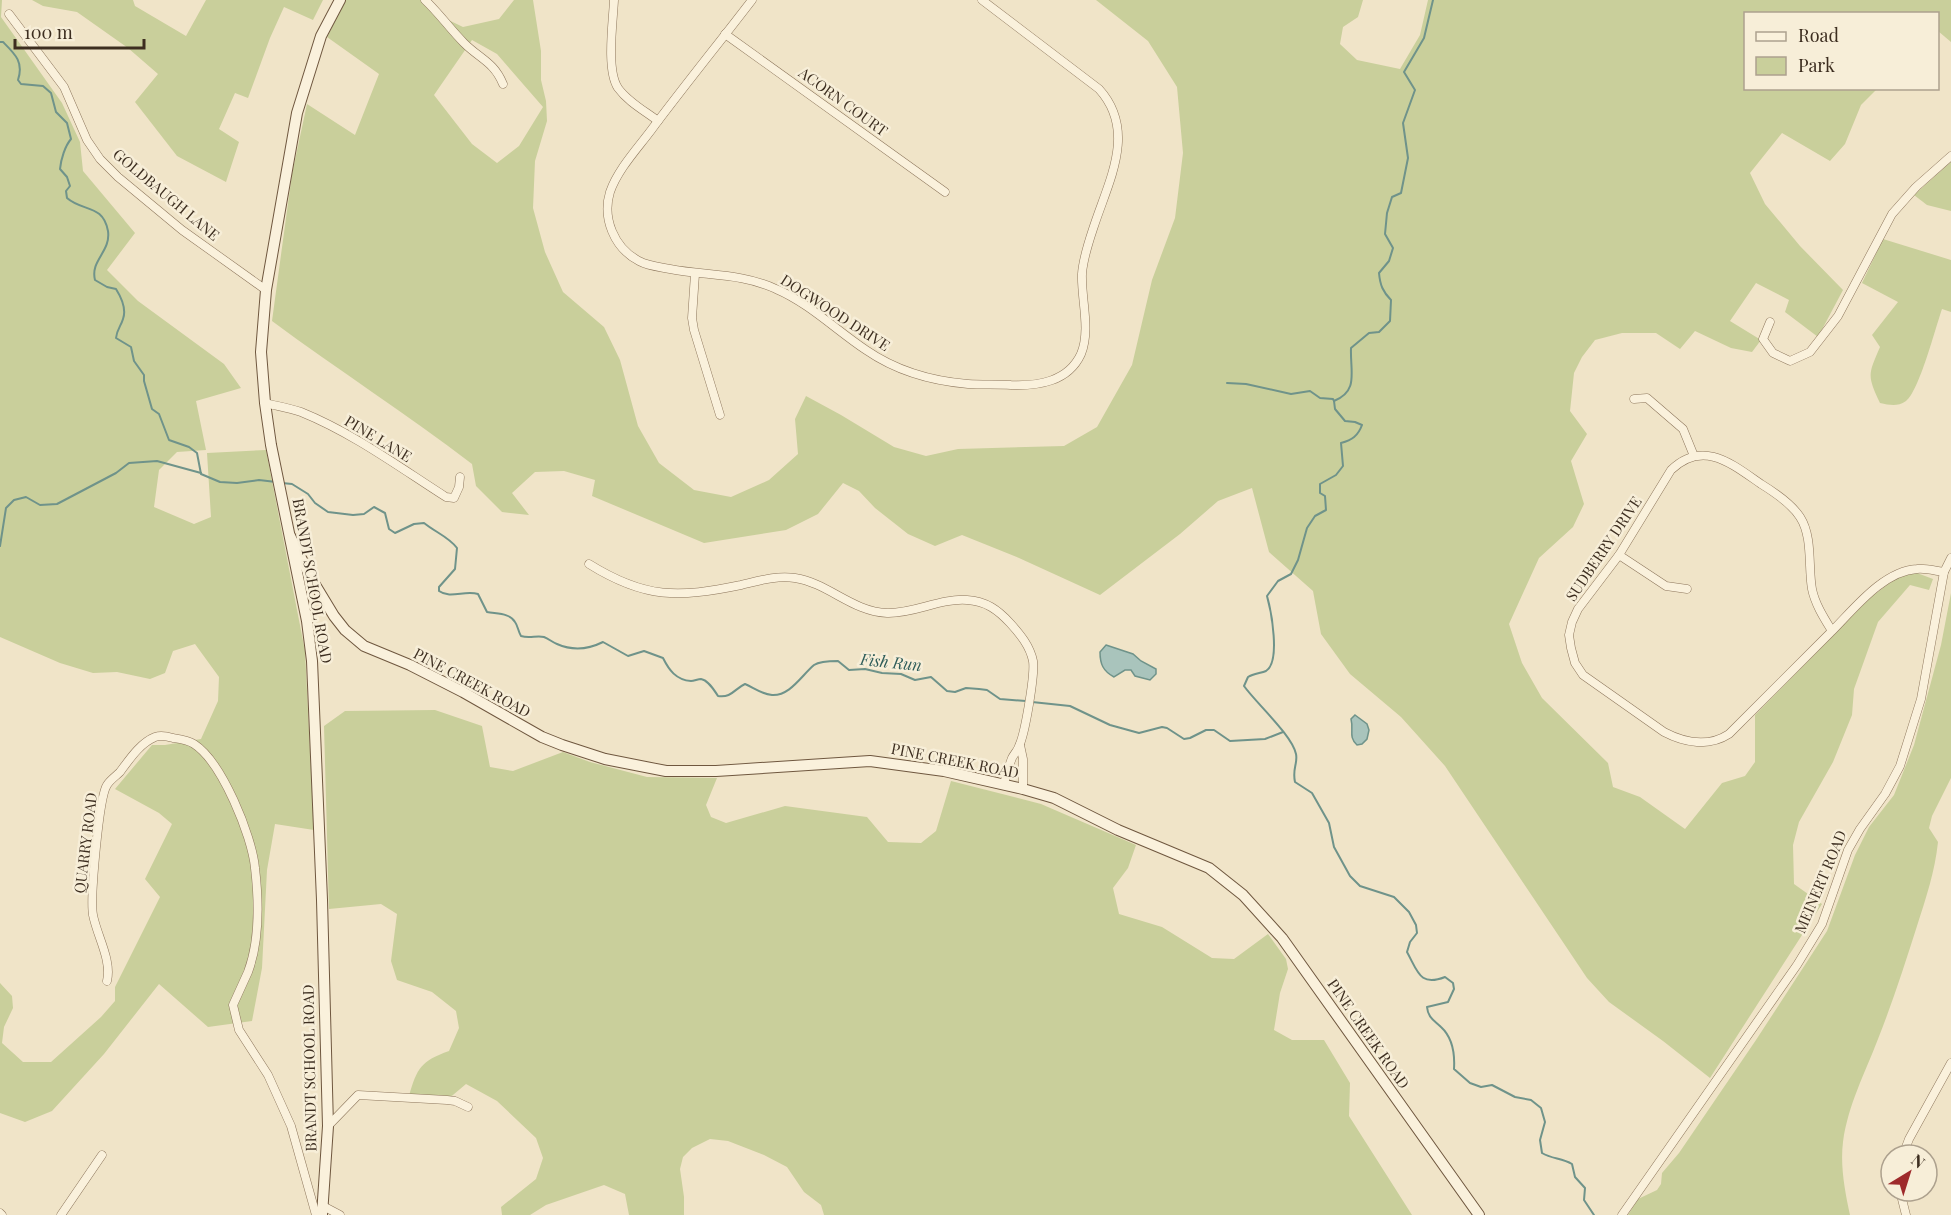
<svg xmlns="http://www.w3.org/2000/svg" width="1951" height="1215" font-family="'Playfair Display',serif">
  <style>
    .green { fill: #c9cf9b; fill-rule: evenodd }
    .water { fill: #a9c4bc; stroke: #6f938a; stroke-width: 1.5 }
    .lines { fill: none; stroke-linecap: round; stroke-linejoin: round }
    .stream { stroke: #6f938a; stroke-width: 2 }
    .street-casing { stroke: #8d765c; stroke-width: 9 }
    .secondary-casing { stroke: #6f573f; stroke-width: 12 }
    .street { stroke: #faf1dc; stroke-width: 8 }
    .secondary { stroke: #faf1dc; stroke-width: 10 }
    .labels { text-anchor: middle; stroke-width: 5; stroke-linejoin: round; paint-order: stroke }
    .street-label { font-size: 15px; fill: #3d2e20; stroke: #f7eed8 }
    .water-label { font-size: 16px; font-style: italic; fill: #2f5d5a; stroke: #f7eed8 }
  </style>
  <rect width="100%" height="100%" fill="#f0e4c8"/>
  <g class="green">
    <polygon points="0,0 2,0 1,17 62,103 80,142 83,171 135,233 107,270 138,301 224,364 241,388 196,401 206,450 177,452 159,470 154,507 194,524 211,517 207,453 266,450 305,651 314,830 275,824 267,870 262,968 252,1021 208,1027 159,984 104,1054 52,1111 25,1122 0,1113 0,983 12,996 13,1008 4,1027 2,1043 23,1062 51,1062 101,1017 115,1001 115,987 160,897 145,879 172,824 159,813 115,789 152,745 165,745 201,739 218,701 219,677 195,644 173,651 165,673 150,679 117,672 93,673 60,663 0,637"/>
    <polygon points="32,0 133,0 135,6 186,36 206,0 323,0 313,20 284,7 270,38 248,98 235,93 219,129 239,142 226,182 177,156 135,102 158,74 128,48 77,12 43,6"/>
    <path d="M346,0H421L436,14L463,27L499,19L514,0H533L541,51V80L546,101L547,121L535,161L533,208L545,252L563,292L604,327L620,360L638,426L659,463L694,490L731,497L769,480L798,454L795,419L806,396L841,415L894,447L926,456L958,449L1064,446L1097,427L1132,365L1152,280L1175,218L1183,153L1177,87L1148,41L1096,0H1363L1358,17L1343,27L1340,44L1357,60L1400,69L1420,35L1428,0H1951V42L1938,31V14H1746V88L1877,89L1861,105L1845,144L1830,161L1782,133L1750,173L1765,204L1800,246L1843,290L1818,337L1785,312L1789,300L1756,283L1730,321L1761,340L1752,352L1731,348L1695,331L1680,349L1656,333H1622L1595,340L1582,357L1574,373L1570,411L1587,434L1571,461L1584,504L1573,527L1539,558L1509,624L1522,663L1542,698L1608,763L1613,787L1640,797L1685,829L1722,783L1745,776L1755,762V715L1871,597L1899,576L1917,573L1933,579L1929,590L1910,585L1878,622L1854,689L1852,715L1833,762L1799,822L1793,845L1794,884L1822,904L1710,1078L1663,1041L1609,1002L1587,978L1445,766L1401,717L1350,674L1321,634L1313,591L1269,552L1252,488L1218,501L1180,534L1100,595L1019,558L962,535L935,546L908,534L875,508L859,491L843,483L818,514L786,530L704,543L592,496L595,480L564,471L535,472L512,493L529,515L502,512L476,486L472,464C407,414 338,370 272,321L292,174L307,104L355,135L379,74L327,37ZM472,40L497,54L543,107L519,146L497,163L472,144L434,95Z"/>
    <polygon points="1951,162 1951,211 1927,205 1914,195"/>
    <path d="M1883,239L1951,260V312L1942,309C1936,326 1919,392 1906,401C1897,407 1890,405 1880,403C1867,375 1868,375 1880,347L1872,335L1898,302L1862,283Z"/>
    <path d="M1951,593V778L1932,816L1929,828L1938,842C1935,871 1926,898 1917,926C1905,964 1893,1001 1878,1039C1865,1073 1848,1105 1843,1142C1840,1166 1845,1192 1850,1215H1628L1638,1199L1657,1190L1661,1184L1662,1173L1679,1153L1756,1040L1827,931L1855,855L1869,827L1894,795L1914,745L1941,645Z"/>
    <path d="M435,710L482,726L490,767L513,771L563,752L590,762L647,777L717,778L706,805L711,817L726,823L785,806L867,817L888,842L921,843L936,831L951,781L1041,804L1136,845L1128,868L1113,888L1119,914L1162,927L1212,958L1234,959L1268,934L1286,959L1288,969L1280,993L1274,1030L1292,1040H1324L1350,1083L1349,1116L1412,1215H824L821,1205L804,1192L787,1167L764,1155L728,1141L710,1139L692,1148L683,1157L680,1169L684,1197V1215H629L625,1194L604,1185L546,1205L530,1215H502L501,1207L536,1179L543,1158L536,1138L497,1101L466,1084L447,1100L409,1096C417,1068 421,1061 449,1051L459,1028L456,1011L432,992L397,980L391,961L397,914L381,904L329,909L324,726L345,711Z"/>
  </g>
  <g class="water">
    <path d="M1106,645L1133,654L1141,661L1156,669V674L1150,680L1135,676L1131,670H1125L1114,677C1103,671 1100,664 1100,652Z"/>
    <path d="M1355,715L1367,724L1369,730L1367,739L1362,744L1357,745C1348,737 1354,730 1351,719Z"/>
  </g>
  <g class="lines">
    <g class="stream">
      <path d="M1433,0L1424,38L1404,72L1415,90L1403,123L1408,158L1401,193L1392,197L1387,213L1385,234L1393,248L1389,261L1379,273C1380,285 1383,292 1391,300L1390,321L1379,332L1369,333L1351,348C1350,372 1359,391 1334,401L1335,409L1345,421L1355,422L1362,425C1358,436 1352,440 1341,443L1343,466L1336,475L1320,484V493L1325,496L1326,510L1315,516L1307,528L1298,560L1291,574L1278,581L1267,596C1271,610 1281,662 1266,671C1261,673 1253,674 1248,677L1244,686C1256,703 1292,735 1296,754C1298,763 1292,769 1295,782L1312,793L1329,823L1334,847L1350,876L1360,886L1394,897L1409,912L1416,925L1417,933L1410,942L1407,952C1418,972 1420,987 1445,977L1453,983L1454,989L1448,1002L1427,1007C1428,1018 1434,1020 1441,1027C1453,1038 1455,1053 1454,1069L1470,1083L1481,1087L1492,1085L1515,1097L1531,1100L1541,1108L1545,1122L1540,1140L1542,1153C1552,1159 1562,1158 1572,1164L1575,1177L1585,1188L1584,1200L1594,1215"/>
      <path d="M0,42H3C15,54 24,62 18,80L21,84L43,86L51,93L56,112L67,123L71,139C65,146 61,159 60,169L67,177L70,186L66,191L67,198C83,212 103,204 108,231C111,252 90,260 95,280L107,287L116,289C121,297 127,308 123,319C121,326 117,329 116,338L131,347L134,361L144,375V381L152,409L159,414L169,440L189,447L197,453L201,474L220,482L237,483L259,480L276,482"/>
      <polyline points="1227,383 1246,384 1291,394 1310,391 1320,398 1333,399 1334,401"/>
      <path d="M282,483L292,484L308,494L315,503L328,512L353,515L364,514L374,507L385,513L389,529L395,533L414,524L424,523C435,532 449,537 457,548L455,569L439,587V591C450,599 465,590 478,594L487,612C497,614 510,613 515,622C518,626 518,631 521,636C530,639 536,635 544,637C549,639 552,642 557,644C573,651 587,650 603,642L628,656L644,651L663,658C669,670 676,680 691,681C694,681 698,679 701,679C708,680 714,690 718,696C732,698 734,689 745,684C754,688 761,694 772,695C790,696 801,676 814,665C820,661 831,661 838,661L849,670L865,669L882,673L901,674L915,680L931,677L947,691L955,692L966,688L979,689L987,690L1000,699L1026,701"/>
      <polyline points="0,546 6,508 14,500 26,497 40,505 57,504 116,473 129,463 157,461 201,473"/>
      <polyline points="1032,702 1070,706 1110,725 1139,733 1162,727 1167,728 1184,739 1190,738 1206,730 1214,730 1230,741 1265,739 1283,732"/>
    </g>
    <g class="street-casing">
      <g id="street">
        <path d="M425,0C439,13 450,29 464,43C480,59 494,62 503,84"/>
        <path d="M614,0C613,22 606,70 618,88C628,102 645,111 658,121"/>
        <path d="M752,0C719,43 685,85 652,129C638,148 618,169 610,192C602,218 614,248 639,261C648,266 660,267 670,269C706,276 742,273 776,289C809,303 836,330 866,350C895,370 932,381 968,384C982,385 997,384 1011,385C1038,386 1068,382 1081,354C1091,330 1081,299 1082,274C1083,258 1089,241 1094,226C1109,180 1137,131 1099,89L982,0"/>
        <polyline points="9,14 64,87 87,140 100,159 118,177 182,230 266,290"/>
        <polyline points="725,34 945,192"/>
        <polyline points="695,274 692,318 694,330 720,415"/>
        <polyline points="1770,322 1763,339 1773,353 1790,361 1810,352 1838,316 1892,214 1916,187 1951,156"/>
        <polyline points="1634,399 1647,398 1683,429 1694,456"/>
        <path d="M265,403C277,406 290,408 301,412C353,433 399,467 446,497L454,498L459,487L460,477"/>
        <polyline points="1619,555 1666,586 1687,589"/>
        <path d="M589,564C645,599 678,598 741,585C758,581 777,575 795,578C828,583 853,612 887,613C914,614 940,598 967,600C986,601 998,610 1010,623C1020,634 1030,646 1033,661C1035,675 1025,734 1019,746C1018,750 1014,754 1012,758C1009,766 1006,775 1004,784"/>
        <path d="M1832,631L1729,734C1709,747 1685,743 1664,732L1583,675L1575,663L1571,648L1569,635L1572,622L1578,609L1619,555L1671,470C1703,439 1732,464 1761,484C1774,492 1791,503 1800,517C1813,537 1808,567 1812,589C1815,604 1824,618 1832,631C1854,609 1883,571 1917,569C1925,568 1936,571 1944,572"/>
        <polyline points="1020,745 1023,759 1023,789"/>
        <path d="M107,981C112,960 97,936 93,915C90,898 99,797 107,785C110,780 116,776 120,772C129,760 140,743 155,737C161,735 166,736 173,738C180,739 188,740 194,744C222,762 252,836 255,868C259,902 260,940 248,972C243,983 238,994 233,1005L239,1030L268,1075L291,1126L316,1215"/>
        <polyline points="328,1126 358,1095 447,1100 455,1101 468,1107"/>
        <polyline points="1903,1155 1909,1139 1951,1063"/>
        <polyline points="1900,1191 1906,1215"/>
        <polyline points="323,1206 340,1215"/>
        <polyline points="0,1213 2,1215"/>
        <polyline points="61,1215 102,1155"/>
        <polyline points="1622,1215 1797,965 1822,924 1848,850 1860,829 1885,794 1900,766 1921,699 1944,572 1951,558"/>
      </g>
    </g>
    <g class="secondary-casing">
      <g id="secondary">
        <polyline points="290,536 311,578 334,616 345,630 364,646 410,665 463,692 542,737 562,745 605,759 666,771 716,771 870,761 944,771 1023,789 1054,798 1118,830 1209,868 1243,895 1282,938 1479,1215"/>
        <polyline points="322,1215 328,1126 322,900 312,661 307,621 271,445 265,403 261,352 266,290 297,113 321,36 340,0"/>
      </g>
    </g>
    <use href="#street" class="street"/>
    <use href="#secondary" class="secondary"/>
  </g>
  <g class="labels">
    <g class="street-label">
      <text transform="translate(843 102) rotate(36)" y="5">ACORN COURT</text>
      <text transform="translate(166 195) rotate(40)" y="5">GOLDBAUGH LANE</text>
      <text transform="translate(835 313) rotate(33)" y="5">DOGWOOD DRIVE</text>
      <text transform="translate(378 439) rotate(31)" y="5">PINE LANE</text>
      <text transform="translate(1604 549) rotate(-56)" y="5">SUDBERRY DRIVE</text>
      <text transform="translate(312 581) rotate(80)" y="5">BRANDT SCHOOL ROAD</text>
      <text transform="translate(472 683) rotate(28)" y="5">PINE CREEK ROAD</text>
      <text transform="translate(955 761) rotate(11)" y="5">PINE CREEK ROAD</text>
      <text transform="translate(86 843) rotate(-83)" y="5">QUARRY ROAD</text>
      <text transform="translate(1821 882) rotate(-67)" y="5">MEINERT ROAD</text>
      <text transform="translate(1368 1034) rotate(55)" y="5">PINE CREEK ROAD</text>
      <text transform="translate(310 1068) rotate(-91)" y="5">BRANDT SCHOOL ROAD</text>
    </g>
    <g class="water-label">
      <text transform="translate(891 662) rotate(6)" y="6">Fish Run</text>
    </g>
  </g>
  <rect x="1744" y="12" width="195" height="78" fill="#f7eed8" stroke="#ada18e" stroke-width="1.5"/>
  <rect x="1756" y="32" width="30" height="9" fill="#faf1dc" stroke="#ada18e" stroke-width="1.5"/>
  <text x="1798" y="42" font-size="18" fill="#3d2e20">Road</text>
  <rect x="1756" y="57" width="30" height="18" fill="#c9cf9b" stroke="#ada18e" stroke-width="1.5"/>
  <text x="1798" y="72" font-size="18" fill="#3d2e20">Park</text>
  <g transform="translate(1909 1173) rotate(38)"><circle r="28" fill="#f7eed8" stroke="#ada18e" stroke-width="1.5"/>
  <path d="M0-4.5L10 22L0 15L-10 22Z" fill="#9e2a2b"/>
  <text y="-9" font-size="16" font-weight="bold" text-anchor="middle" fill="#3d2e20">N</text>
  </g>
  <path d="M15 39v9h129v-9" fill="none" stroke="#3d2e20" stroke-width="3"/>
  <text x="24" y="39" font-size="18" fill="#3d2e20" stroke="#f7eed8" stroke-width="4.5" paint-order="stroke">100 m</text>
</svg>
